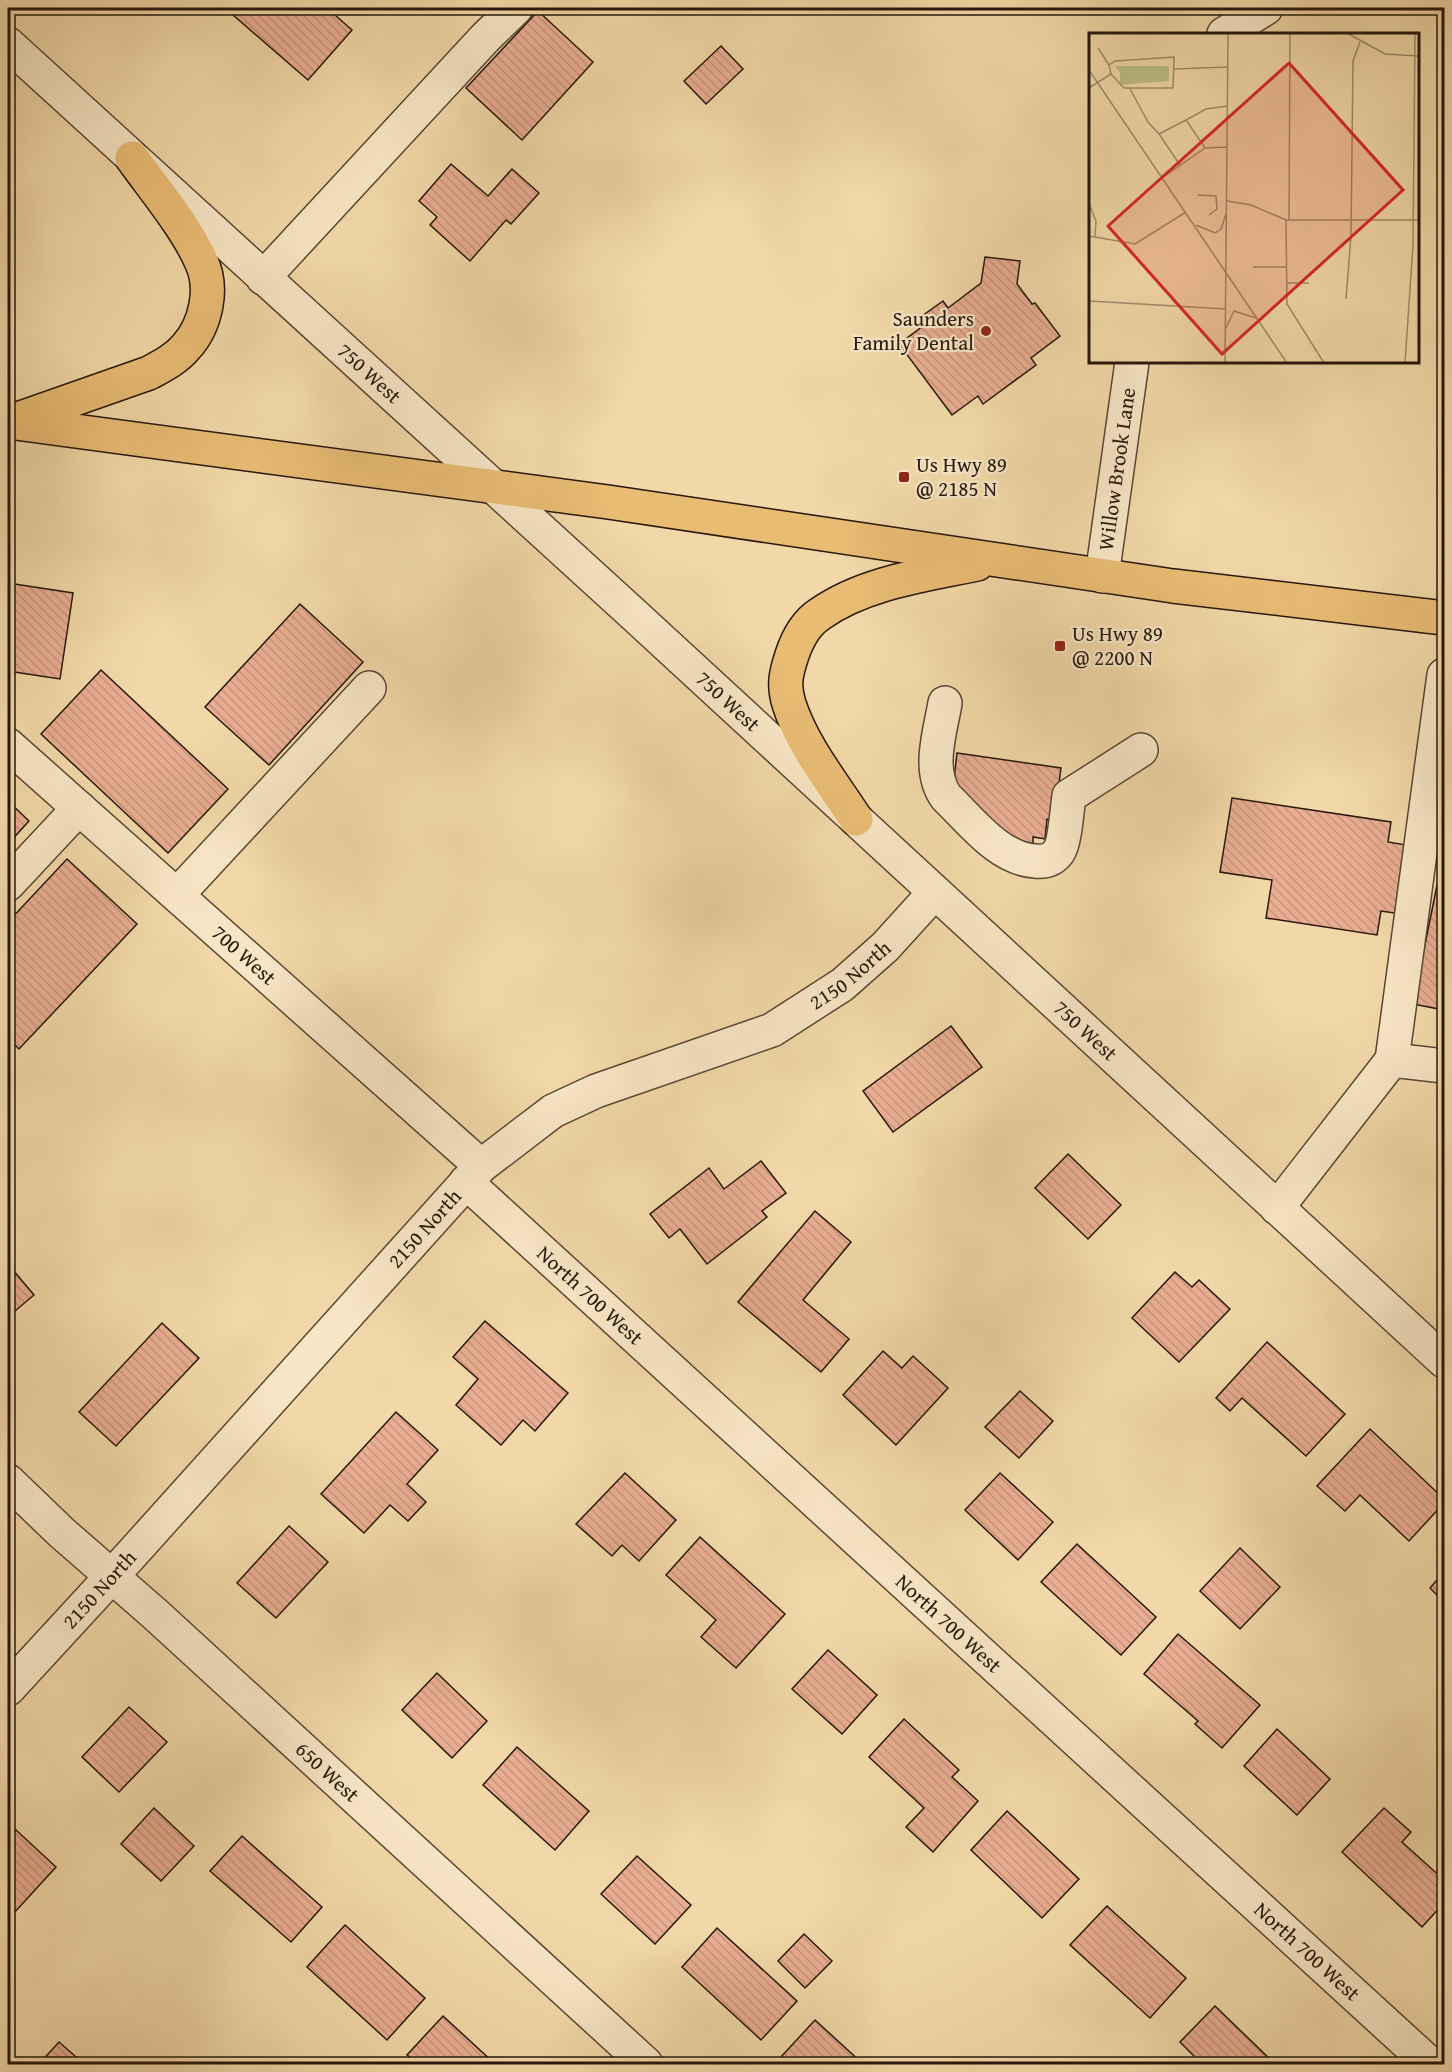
<svg xmlns="http://www.w3.org/2000/svg" width="1452" height="2072" font-family="'Gentium Book Plus',serif">
  <style>
    .building { fill: url(#building-back-hatch); stroke: #27170d; stroke-width: 1.5 }
    .lines { fill: none; stroke-linecap: round; stroke-linejoin: round }
    .minor-casing { stroke: #5a4734; stroke-width: 36 }
    .major-casing { stroke: #27170d; stroke-width: 36 }
    .minor { stroke: #f7e6c6; stroke-width: 33 }
    .major { stroke: #e9bc74; stroke-width: 33 }
    .poi-dot { fill: #8f2418; stroke: #f7e6c6; stroke-width: 2 }
    .labels { text-anchor: middle; stroke-width: 4.5; stroke-linejoin: round; paint-order: stroke }
    .poi-label { font-size: 21px; fill: #27170d; stroke: #f7e6c6; text-anchor: start }
    .street-label { font-size: 21px; fill: #27170d; stroke: #f7e6c6 }
    .inset-road { fill: none; stroke: #a18b6a; stroke-width: 1.5 }
    .view { fill: #d62828; fill-opacity: 0.15; stroke: #d62828; stroke-width: 3 }
    .inset-edge { fill: none; stroke: #27170d; stroke-width: 3 }
  </style>
  <defs>
    <pattern id="building-back-hatch" width="6" height="6" patternUnits="userSpaceOnUse" patternTransform="scale(1.5)"><rect width="6" height="6" fill="#e8ad92"/><path d="M-1 5l2 2M0 0l6 6M5-1l2 2" fill="none" stroke="#c7947d"/></pattern>
  </defs>
  <rect width="100%" height="100%" fill="#f2d8a8"/>
  <filter id="stains"><feTurbulence type="fractalNoise" baseFrequency=".00333" numOctaves="4"/><feColorMatrix values="0 0 0 0 .2 0 0 0 0 .09 0 0 0 0 .02 0 0 0 .5 -.17"/></filter>
  <radialGradient id="worn" r=".72"><stop offset=".6" stop-color="#630" stop-opacity="0"/><stop offset="1" stop-color="#630" stop-opacity=".3"/></radialGradient>
  <g class="building">
    <polygon points="225,8 327,8 352,30 308,80"/>
    <polygon points="538,11 593,62 522,140 466,88"/>
    <polygon points="721,46 743,69 706,104 684,81"/>
    <polygon points="451,164 488,196 512,169 539,193 511,224 506,220 470,261 430,225 437,217 419,201"/>
    <polygon points="985,257 1020,261 1017,284 1032,304 1035,303 1060,336 1031,358 1036,365 983,404 978,396 952,415 899,344 923,326 918,319 943,301 948,308 981,283"/>
    <polygon points="8,583 73,593 60,679 8,671"/>
    <polygon points="300,604 363,662 269,765 205,707"/>
    <polygon points="101,670 228,789 168,853 41,734"/>
    <polygon points="957,753 1061,768 1054,820 1047,819 1045,839 1033,837 1033,844 1007,840 953,788"/>
    <polygon points="1232,798 1391,822 1388,842 1412,846 1401,914 1381,911 1377,935 1266,918 1272,880 1220,872"/>
    <polygon points="8,801 29,821 8,844"/>
    <polygon points="67,859 137,924 19,1049 8,1038 8,922"/>
    <polygon points="1437,885 1444,886 1444,1010 1413,1004"/>
    <polygon points="951,1026 982,1067 893,1132 863,1091"/>
    <polygon points="1068,1154 1121,1205 1088,1239 1035,1188"/>
    <polygon points="761,1161 786,1193 762,1211 767,1217 707,1264 680,1229 669,1238 650,1214 709,1168 724,1189"/>
    <polygon points="815,1211 851,1242 803,1300 849,1339 821,1372 738,1302"/>
    <polygon points="8,1264 34,1295 8,1317"/>
    <polygon points="1175,1272 1192,1287 1199,1280 1230,1309 1179,1362 1132,1318"/>
    <polygon points="485,1321 568,1393 535,1431 523,1420 501,1445 456,1405 478,1379 453,1357"/>
    <polygon points="162,1323 199,1358 116,1446 79,1412"/>
    <polygon points="1267,1342 1345,1414 1306,1456 1242,1398 1230,1411 1216,1398"/>
    <polygon points="883,1351 902,1368 913,1356 948,1388 896,1445 843,1395"/>
    <polygon points="1020,1391 1053,1421 1019,1458 985,1427"/>
    <polygon points="396,1412 438,1450 407,1484 426,1502 408,1521 390,1505 364,1533 321,1494"/>
    <polygon points="1370,1429 1444,1499 1444,1503 1409,1541 1360,1495 1345,1511 1317,1486"/>
    <polygon points="625,1473 676,1520 639,1561 622,1545 612,1556 576,1524"/>
    <polygon points="1000,1473 1053,1522 1018,1560 965,1510"/>
    <polygon points="289,1526 328,1562 276,1618 237,1583"/>
    <polygon points="700,1537 785,1614 736,1668 701,1637 716,1620 666,1575"/>
    <polygon points="1077,1544 1156,1617 1121,1655 1041,1582"/>
    <polygon points="1240,1548 1280,1587 1240,1629 1200,1591"/>
    <polygon points="1444,1572 1444,1602 1430,1588"/>
    <polygon points="1178,1634 1260,1705 1222,1748 1195,1724 1198,1721 1144,1674"/>
    <polygon points="828,1650 877,1695 842,1734 792,1689"/>
    <polygon points="437,1673 487,1721 452,1758 402,1710"/>
    <polygon points="129,1707 167,1742 119,1792 82,1757"/>
    <polygon points="904,1719 959,1770 952,1777 978,1801 933,1852 906,1827 924,1808 869,1757"/>
    <polygon points="1277,1729 1330,1779 1297,1815 1244,1766"/>
    <polygon points="517,1747 589,1811 555,1850 483,1785"/>
    <polygon points="154,1808 194,1846 161,1881 121,1844"/>
    <polygon points="1384,1808 1411,1832 1402,1842 1444,1880 1444,1903 1422,1927 1342,1852"/>
    <polygon points="1007,1811 1079,1879 1042,1918 971,1850"/>
    <polygon points="16,1830 56,1867 14,1913 8,1907 8,1839"/>
    <polygon points="242,1836 322,1907 291,1942 210,1871"/>
    <polygon points="637,1856 691,1905 655,1944 601,1894"/>
    <polygon points="1107,1906 1186,1978 1150,2018 1070,1945"/>
    <polygon points="345,1925 425,1998 387,2040 307,1967"/>
    <polygon points="717,1928 797,2001 761,2040 682,1967"/>
    <polygon points="804,1934 832,1961 805,1988 778,1961"/>
    <polygon points="1215,2006 1275,2064 1202,2064 1180,2042"/>
    <polygon points="443,2016 495,2064 418,2064 407,2055"/>
    <polygon points="815,2020 863,2064 787,2064 780,2058"/>
    <polygon points="59,2042 84,2064 39,2064"/>
  </g>
  <g class="lines">
    <g class="minor-casing">
      <g id="minor">
        <polyline points="1224,34 1266,8"/>
        <path id="s1" d="M8,44L631,612L1444,1361"/>
        <polyline points="263,278 485,38 516,8"/>
        <path id="s2" d="M1102,576L1132,362"/>
        <path d="M945,703C940,733 927,770 946,797C971,821 999,859 1035,861C1045,862 1053,860 1059,851C1065,842 1067,809 1069,796L1141,750"/>
        <path id="s3" d="M8,745L481,1166"/>
        <polyline points="8,884 79,808"/>
        <polyline points="177,895 369,688"/>
        <polyline points="1392,1060 1444,675"/>
        <path id="s4" d="M466,1182L1430,2064"/>
        <polyline points="1277,1208 1392,1060 1444,1066"/>
        <path id="s5" d="M8,1481L61,1532L155,1614L646,2064"/>
        <path id="s6" d="M8,1689L112,1576L481,1166L553,1111L596,1091L772,1030L842,985L885,947L934,893"/>
      </g>
    </g>
    <g class="major-casing">
      <g id="major">
        <path d="M15,420L149,373C162,366 176,359 186,347C206,325 214,288 201,261C186,227 154,189 132,158"/>
        <polyline points="8,422 608,502 1173,586 1444,618"/>
        <path d="M856,819C832,782 802,745 789,704C783,685 786,673 792,655C797,640 806,623 820,614C864,583 924,575 977,564"/>
      </g>
    </g>
    <use href="#minor" class="minor"/>
    <use href="#major" class="major"/>
  </g>
  <g class="poi-dot">
    <circle cx="986" cy="331" r="6"/>
    <rect x="898" y="471" width="12" height="12" rx="3"/>
    <rect x="1054" y="640" width="12" height="12" rx="3"/>
  </g>
  <g class="labels">
    <g class="poi-label">
      <text x="974" y="326" text-anchor="end">Saunders<tspan x="974" dy="24">Family Dental</tspan></text>
      <text x="916" y="472">Us Hwy 89<tspan x="916" dy="24">@ 2185 N</tspan></text>
      <text x="1072" y="641">Us Hwy 89<tspan x="1072" dy="24">@ 2200 N</tspan></text>
    </g>
    <g class="street-label">
      <text dy="7" stroke="none"><textPath href="#s1" startOffset="489">750 West</textPath></text>
      <text dy="7" stroke="none"><textPath href="#s2" startOffset="108">Willow Brook Lane</textPath></text>
      <text dy="7" stroke="none"><textPath href="#s1" startOffset="975">750 West</textPath></text>
      <text dy="7" stroke="none"><textPath href="#s3" startOffset="316">700 West</textPath></text>
      <text dy="7" stroke="none"><textPath href="#s6" startOffset="1125">2150 North</textPath></text>
      <text dy="7" stroke="none"><textPath href="#s1" startOffset="1461">750 West</textPath></text>
      <text dy="7" stroke="none"><textPath href="#s6" startOffset="621">2150 North</textPath></text>
      <text dy="7" stroke="none"><textPath href="#s4" startOffset="168">North 700 West</textPath></text>
      <text dy="7" stroke="none"><textPath href="#s6" startOffset="135">2150 North</textPath></text>
      <text dy="7" stroke="none"><textPath href="#s4" startOffset="654">North 700 West</textPath></text>
      <text dy="7" stroke="none"><textPath href="#s5" startOffset="432">650 West</textPath></text>
      <text dy="7" stroke="none"><textPath href="#s4" startOffset="1140">North 700 West</textPath></text>
    </g>
  </g>
  <g transform="translate(1089 33)">
    <rect width="330" height="330" fill="#f2d8a8"/>
    <path d="M26,33H80V48L31,52V40Z" fill="#bebe85"/>
    <path class="inset-road" d="M258,0L296,21L330,23M9,15L20,32M85,36L139,34M0,37L198,330M0,55L22,41L20,32L26,28L85,24L84,55H35L22,41M41,56L59,89L70,101L97,87M70,101L91,132M138,114L116,115L97,87L117,76L138,73M73,145L116,115M109,162L127,163L128,176L120,182M138,168L162,172L197,187H330M0,171L7,188L6,204M197,187L198,271L235,330M200,187L201,0M107,192L126,200L132,196L137,181M0,203L46,211L97,179M164,234H197M198,250H220M257,266L262,203L264,28L271,9M0,268L137,276M136,297L145,278L167,285M136,330L139,0M316,330L324,212L326,0"/>
    <path class="view" d="M200,30L314,157L133,321L19,193Z"/>
    <rect width="330" height="330" class="inset-edge"/>
  </g>
  <rect width="1452" height="2072" fill="none" stroke="#f2d8a8" stroke-width="30"/>
  <rect x="9" y="9" width="1434" height="2054" fill="none" stroke="#27170d" stroke-width="3"/>
  <rect x="15" y="15" width="1422" height="2042" fill="none" stroke="#27170d" stroke-width="1.5"/>
  <rect width="100%" height="100%" filter="url(#stains)"/>
  <rect width="100%" height="100%" fill="url(#worn)"/>
</svg>
